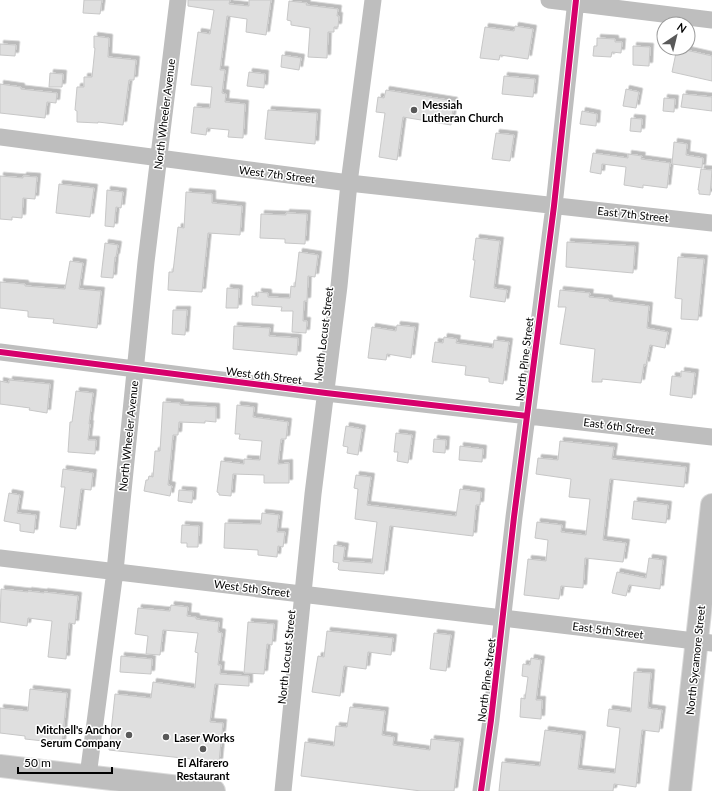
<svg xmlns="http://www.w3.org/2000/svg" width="712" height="791" viewBox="0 0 712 791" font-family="Lato,sans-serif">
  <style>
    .building { fill: #dfdfdf; stroke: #c7c7c7; filter: url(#shadow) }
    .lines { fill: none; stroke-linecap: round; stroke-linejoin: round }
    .major-casing { stroke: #dbdbdb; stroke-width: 24 }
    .minor { stroke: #bebebe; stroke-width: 17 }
    .major { stroke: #bebebe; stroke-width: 22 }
    .cycleway-casing { stroke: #fff; stroke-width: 8 }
    .cycleway { stroke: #d6006c; stroke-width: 6 }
    .poi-dot { fill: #595959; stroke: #fff; stroke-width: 1.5 }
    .labels { text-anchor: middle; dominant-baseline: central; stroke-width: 3; stroke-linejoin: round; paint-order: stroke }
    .poi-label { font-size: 11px; font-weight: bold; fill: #000; stroke: #fff; text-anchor: start }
    .street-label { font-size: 11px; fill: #000; stroke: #fff }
  </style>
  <defs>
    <filter id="shadow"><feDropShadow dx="3.5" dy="-3.5" stdDeviation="0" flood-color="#0004"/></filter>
  </defs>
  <rect width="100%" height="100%" fill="#fff"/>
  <path class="building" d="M84 0H102L100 14 83 13Z
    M188 0H230L229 4 249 6V0H271L266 35 246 32 247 19 227 16 220 70H225L222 93 226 94 225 102 245 104 243 138 228 137 229 130 207 128 206 135 191 133 194 107 210 108 212 87 191 85 198 32 210 34 214 10 188 6Z
    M289 1 307 3 306 5 338 9 337 16H339L338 27H334V32H328L327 58 308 57 310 28 291 25V21L287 20Z
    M515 26 533 29 528 59 500 55 499 60 480 58 485 27 514 31Z
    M94 36 109 38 108 57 136 60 134 80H129L123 125 98 122V123L77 122V111L75 110 77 87H84V77H92L95 48H94Z
    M597 38 615 39V42H622L621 53 612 52 611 57 593 56 594 46H597Z
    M0 44 16 45 15 56 0 55Z
    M633 46 650 47 649 66 633 65Z
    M677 48 712 56V81L672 72Z
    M282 55 301 58 299 70 281 67Z
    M249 72 265 74 264 88 247 86Z
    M50 73 63 74 62 87H49Z
    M504 76 535 79 533 97 502 94Z
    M0 84 21 87V89L57 93 56 103 47 102 45 118 0 113Z
    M626 89 639 92 636 108 623 106Z
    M386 90 454 101 451 125 403 117 397 160 379 157 385 113 376 112 378 97 384 98Z
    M683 94 712 97V111L681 107Z
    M664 98 675 99 674 112 663 111Z
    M268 110 317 113 315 144 265 139Z
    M582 111 597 114 596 126 580 124Z
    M631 118 642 119 641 132 630 131Z
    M496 133 514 135 510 161 492 159Z
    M674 142 687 144 686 155 703 158 702 168 672 164Z
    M593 153 628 158V154L642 156 641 159 670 163 667 188 643 185V188L624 185 626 167 602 164 601 174 590 172Z
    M701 169 712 170 710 195 699 194V190H698Z
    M0 176 23 178V176L37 177 35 199 23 198 22 218 12 217V220L0 219Z
    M59 184 94 188 90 217 56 213Z
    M107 190 123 192 121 208 116 207 114 227 105 226Z
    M186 192 212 194V203L242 206 240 235 208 233 202 292 168 290 169 272H173L178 227 184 228Z
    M286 213 307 214 305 244 285 243V239L260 238 261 214 286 215Z
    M476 238 500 241 494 288 507 290 505 302 470 297 475 260H473Z
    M567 242 635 246 633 273 566 267Z
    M105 243 118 245 116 257H115L113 278 101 277Z
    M299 252 318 255 315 277 308 276 307 301H304L303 321H307L306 333 292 332 293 311H281L282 307 252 305V296L258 297V292L268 293V297L290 298 291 286 295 287Z
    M678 257 704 259 698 320 681 319 682 299 675 298Z
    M70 261 83 263 79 289 101 291 97 328 53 323 54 319 28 317V311L0 308V282L25 284V286L65 289Z
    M227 288 239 289 238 308H226Z
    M560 290 590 293 589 297 609 299V301L649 306 647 328 668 332 665 348 650 345 646 365 644 364 641 383 602 379V382H592L595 349 560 344 566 307H558Z
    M173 310H187L185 335 172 334Z
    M397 325 415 327 411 358 387 354 386 360 368 358 372 327 396 331Z
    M234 326 270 328 269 336 298 338 297 355 233 349Z
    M444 337 457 339 456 343 493 348 494 340 509 342 503 384 489 382V378L465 375 466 366 432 362 435 342 443 343Z
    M681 371 695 373 692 398 670 395 672 376 681 377Z
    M9 380 50 384 47 413 29 410 30 408 0 404V381L9 383Z
    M76 391 93 393 89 424H90L88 440H96L95 454 68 452 70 422H72Z
    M163 402 180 403V405L216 407V422L205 421V423L179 422 178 435H173L168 485 172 486 170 496 144 491 146 480H148L149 476 153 477 155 451H160Z
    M237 405 254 407 253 417 288 422 286 439H281L278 464 289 463V483H264V475L233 474 231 496 219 495V493L217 492 221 461 244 464V459L260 460 262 441 239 439 240 434H235Z
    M346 426 362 429 358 455 347 453 348 447 343 446Z
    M396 433 412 435 408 463 397 461 398 452H394Z
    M434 439 446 440 445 453 433 452Z
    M560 441 614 447 612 459 686 467 684 487 610 479 603 540 626 543 623 562 585 558 583 588 561 586 559 599 524 595 528 559 546 561 548 540 535 538 537 522 562 525 561 532 586 535 590 499 569 497 571 479 536 474 538 458 558 460Z
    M460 446 483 449 482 462 459 460Z
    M63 469 93 473 91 490 81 489 76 529 60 527 65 487H61Z
    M356 475 371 477 367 505 456 516 460 489 481 492 480 505H476L473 536 390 526 384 574 339 570 338 569 339 563 333 562 334 545 345 547 343 561 372 563 377 522 355 519 358 489 354 488Z
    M179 490 193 491 192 503 178 501Z
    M9 493 20 495 17 513 36 515 34 533 20 531V524L4 521Z
    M634 501 668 505 666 523 632 519Z
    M262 513 279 515 277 532H285L283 547 278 546 277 557 258 555V550L224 548 225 523 261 524Z
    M182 525 199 526 198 547H187V543H181Z
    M649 558 663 560 660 589 629 585 626 596 612 593 617 572 646 578Z
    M1 589 28 592V591L44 593V592L78 596 75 624 69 623 66 659 48 657 52 621 28 618 27 626 0 622Z
    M171 605 188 607 187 616 196 617V619L219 622 218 632 222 633 218 665H221L220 674 249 676V686L215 684 210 722 223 723 219 762 109 750 115 694 151 698 153 682 195 688 198 653 195 652 198 633 163 630 160 655 146 654 148 636 135 634 138 608 170 611Z
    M248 622 274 624 272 645 267 644 264 674 244 673Z
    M327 631 393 638 391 655 368 652 366 669 344 666 340 696 312 692 318 656 324 657Z
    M434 633 451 635 446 671 430 669Z
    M121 656 152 659 151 674 120 672Z
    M531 658 541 660 536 700H542L541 719 520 717 521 698 525 699 528 677 522 676 523 664 530 665Z
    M634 672 651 673 648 708 662 710 659 732 642 730 636 787 614 784 613 791H499L502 762 540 766 545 730 582 735 578 769 615 773 620 728 607 726 609 709 631 712Z
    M30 689 67 693 62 743 25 739V736L0 733V708L28 711Z
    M350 707 385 711 382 735 394 737 393 745 430 750 431 739 460 742 454 791H421L301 776 305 742 334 746 336 726 347 727Z"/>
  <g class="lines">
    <defs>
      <path id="major" d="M0 766 214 791
        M680 791 712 505"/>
    </defs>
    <use href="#major" class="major-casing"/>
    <path class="minor" d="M549 0 712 20
      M0 137 349 183 712 223
      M0 352 326 393 712 437
      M0 558 712 643
      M88 776 115 571 146 262 178 0
      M283 791 313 494 339 286 349 183 373 0
      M481 791 491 720 514 517 554 206 576 0"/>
    <use href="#major" class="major"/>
    <defs>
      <path id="cycleway" d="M0 352 326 393 527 416
        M481 791 491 720 514 517 554 206 576 0"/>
    </defs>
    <use href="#cycleway" class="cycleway-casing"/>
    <use href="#cycleway" class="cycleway"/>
  </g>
  <g class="poi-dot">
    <circle cx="414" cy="110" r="4"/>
    <circle cx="129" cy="735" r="4"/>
    <circle cx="166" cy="737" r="4"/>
    <circle cx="203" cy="749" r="4"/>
  </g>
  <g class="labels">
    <g class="poi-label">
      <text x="422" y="104">Messiah<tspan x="422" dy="13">Lutheran Church</tspan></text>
      <text x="121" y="729" text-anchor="end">Mitchell's Anchor<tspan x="121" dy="13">Serum Company</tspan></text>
      <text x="174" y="737">Laser Works</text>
      <text x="203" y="762" text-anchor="middle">El Alfarero<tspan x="203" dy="13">Restaurant</tspan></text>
    </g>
    <g class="street-label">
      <text transform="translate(164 114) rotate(-83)">North Wheeler Avenue</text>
      <text transform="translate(277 174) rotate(7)">West 7th Street</text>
      <text transform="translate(633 214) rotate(6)">East 7th Street</text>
      <text transform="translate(323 334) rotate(-83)">North Locust Street</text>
      <text transform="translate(524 359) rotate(-83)">North Pine Street</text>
      <text transform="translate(264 375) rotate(7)">West 6th Street</text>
      <text transform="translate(619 426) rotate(7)">East 6th Street</text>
      <text transform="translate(128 436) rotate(-84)">North Wheeler Avenue</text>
      <text transform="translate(252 588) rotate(7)">West 5th Street</text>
      <text transform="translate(608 630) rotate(7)">East 5th Street</text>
      <text transform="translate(286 657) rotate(-84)">North Locust Street</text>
      <text transform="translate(695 660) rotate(-84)">North Sycamore Street</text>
      <text transform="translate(486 680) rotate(-83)">North Pine Street</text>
    </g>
  </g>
  <g transform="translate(676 36) rotate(35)"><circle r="19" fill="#ffffff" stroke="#999999"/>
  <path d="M0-3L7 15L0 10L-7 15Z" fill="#595959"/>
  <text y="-6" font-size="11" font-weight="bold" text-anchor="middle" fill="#000000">N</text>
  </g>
  <path d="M18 767v6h94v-6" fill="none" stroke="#000000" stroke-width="2"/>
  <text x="24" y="767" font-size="12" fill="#000000" stroke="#ffffff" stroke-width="3" paint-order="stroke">50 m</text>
</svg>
